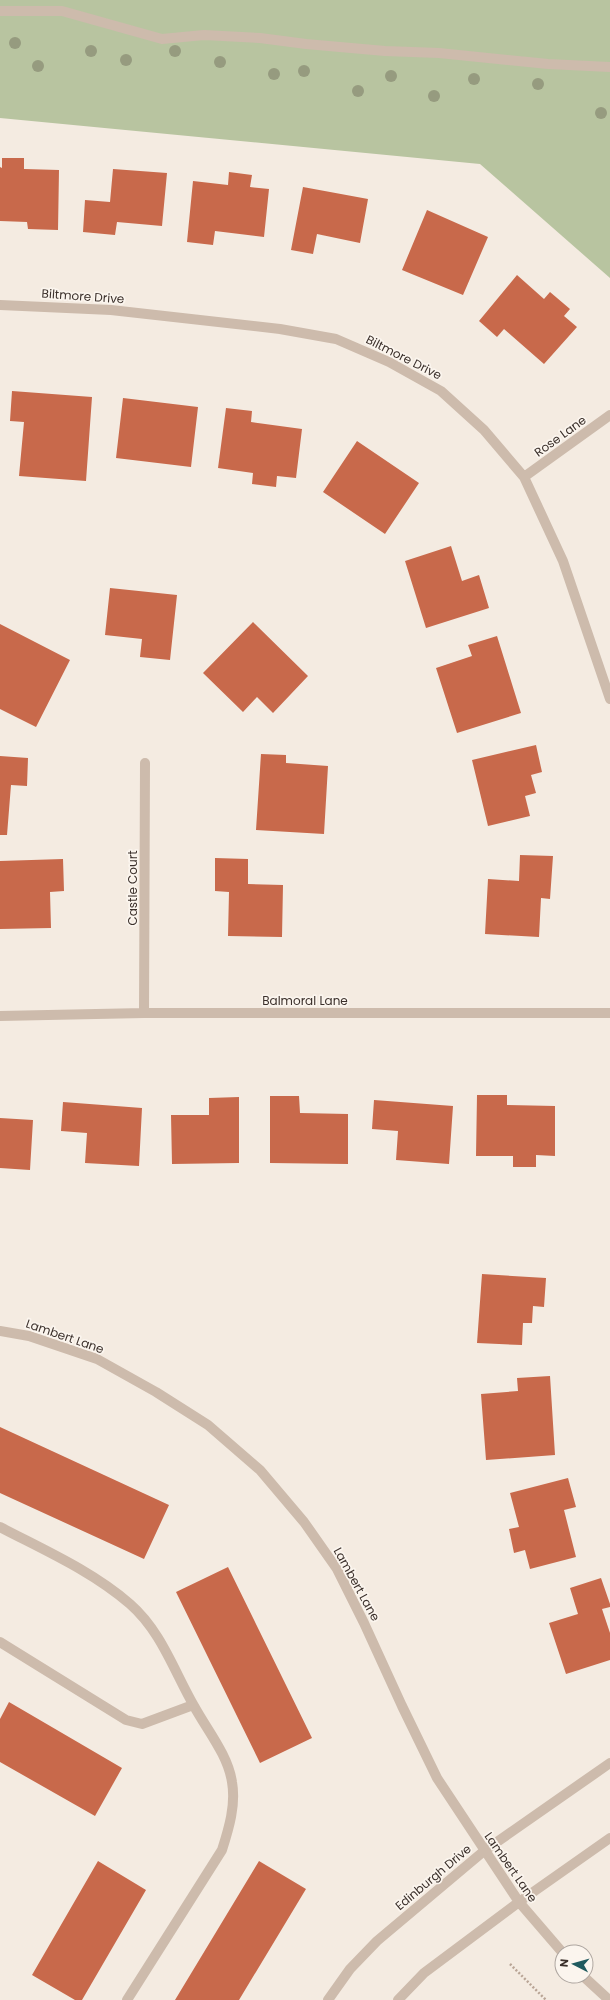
<svg xmlns="http://www.w3.org/2000/svg" width="610" height="2000" viewBox="0 0 610 2000" font-family="Poppins,sans-serif">
  <style>
    .green { fill: #b8c4a0 }
    .building { fill: #c8694b }
    .lines { fill: none; stroke-linecap: round; stroke-linejoin: round }
    .path { stroke: #b9a596; stroke-width: 2.5; stroke-dasharray: 2 2; stroke-linecap: butt }
    .lane { stroke: #cdbbac; stroke-width: 10 }
    .street { stroke: #cdbbac; stroke-width: 10 }
    .tree { fill: #969b7f }
    .labels { text-anchor: middle; dominant-baseline: central; stroke-width: 3.5; stroke-linejoin: round; paint-order: stroke }
    .street-label { font-size: 12px; fill: #3b302b; stroke: #fbf5ee }
  </style>
  <rect width="100%" height="100%" fill="#f4ebe1"/>
  <path class="green" d="M0 0H610V278L480 164 0 118Z"/>
  <path class="building" d="M2 158H24V169L59 170 58 230 28 229 27 222 0 221V167L2 168Z
    M113 169 167 173 162 226 117 222 115 235 83 232 85 200 110 202Z
    M229 172 252 175 250 187 269 189 264 237 215 231 213 245 187 242 193 181 228 185Z
    M303 187 368 199 360 243 317 234 313 254 291 250Z
    M427 210 488 237 463 295 402 270Z
    M517 275 544 299 550 292 570 309 564 316 577 327 544 364 504 329 497 337 479 321Z
    M12 391 92 397 86 481 19 476 24 422 10 421Z
    M123 398 198 407 191 467 116 458Z
    M226 408 252 411 251 422 302 429 296 478 277 476 276 487 252 484 253 473 218 468Z
    M357 441 419 483 385 534 323 492Z
    M451 546 462 581 479 575 489 608 426 628 405 561Z
    M110 588 177 595 170 660 140 657 142 639 105 635Z
    M253 622 308 676 273 713 257 697 243 712 203 673Z
    M0 624 70 660 36 727 0 709Z
    M497 636 521 713 457 733 436 668 472 656 468 645Z
    M536 745 542 772 531 775 536 793 525 796 530 816 488 826 472 760Z
    M261 754 286 755V763L328 766 324 834 256 830Z
    M0 756 28 758 27 786 11 785 7 835H0Z
    M520 855 553 856 550 899 541 898 539 937 485 934 488 879 519 881Z
    M215 858 248 859V884L283 885 282 937 228 936 229 892 215 891Z
    M63 859 64 891 50 892 51 928 0 929V861Z
    M477 1095H507V1105L555 1106V1156L536 1155V1167H513V1156H476Z
    M270 1096H299L300 1113 348 1114V1164L270 1163Z
    M239 1097V1163L172 1164 171 1115H209V1098Z
    M374 1100 453 1106 449 1164 396 1160 398 1131 372 1129Z
    M63 1102 142 1108 139 1166 85 1163 87 1133 61 1131Z
    M0 1118 33 1120 30 1170 0 1168Z
    M482 1274 546 1278 544 1307 533 1306 532 1323H523L522 1345 477 1343Z
    M550 1376 555 1455 486 1460 481 1394 518 1391 517 1378Z
    M0 1427 169 1505 144 1559 0 1493Z
    M568 1478 576 1507 564 1510 576 1557 530 1569 525 1550 514 1553 509 1529 519 1527 510 1493Z
    M228 1567 312 1738 260 1763 176 1592Z
    M601 1578 610 1604V1607L602 1609 610 1633V1660L566 1674 549 1623 578 1614 570 1588Z
    M9 1702 122 1768 95 1816 0 1762V1719Z
    M98 1861 146 1890 82 2000H75L32 1975Z
    M259 1861 306 1889 239 2000H175Z"/>
  <g class="lines">
    <path class="path" d="M510 1964 546 2000"/>
    <path class="lane" d="M0 11H62L162 39 204 35 260 38 306 44 385 51 439 53 548 64 610 67
      M0 1527C44 1550 92 1571 130 1604 161 1631 174 1671 194 1706 207 1730 228 1755 232 1782 236 1805 229 1828 222 1850L127 2000
      M0 1642 126 1720 142 1724 193 1705"/>
    <path class="street" d="M0 305 111 310 280 329 336 339 389 362 441 391 484 430 524 477 563 561 610 699
      M524 477 610 415
      M144 1013 145 763
      M0 1016 144 1013H610
      M0 1331 29 1336 97 1359 156 1392 208 1425 260 1470 304 1522 337 1569 364 1623 402 1706 437 1778 519 1902 562 1952
      M583 1976 609 2000
      M328 2000 350 1969 377 1941 484 1851 610 1763
      M398 2000 424 1973 519 1902 610 1838"/>
  </g>
  <g class="tree">
    <circle cx="15" cy="43" r="6"/>
    <circle cx="91" cy="51" r="6"/>
    <circle cx="175" cy="51" r="6"/>
    <circle cx="126" cy="60" r="6"/>
    <circle cx="220" cy="62" r="6"/>
    <circle cx="38" cy="66" r="6"/>
    <circle cx="304" cy="71" r="6"/>
    <circle cx="274" cy="74" r="6"/>
    <circle cx="391" cy="76" r="6"/>
    <circle cx="474" cy="79" r="6"/>
    <circle cx="538" cy="84" r="6"/>
    <circle cx="358" cy="91" r="6"/>
    <circle cx="434" cy="96" r="6"/>
    <circle cx="601" cy="113" r="6"/>
  </g>
  <g class="labels">
    <g class="street-label">
      <text transform="translate(83 296) rotate(4)">Biltmore Drive</text>
      <text transform="translate(404 357) rotate(27)">Biltmore Drive</text>
      <text transform="translate(560 436) rotate(-36)">Rose Lane</text>
      <text transform="translate(132 888) rotate(-90)">Castle Court</text>
      <text x="305" y="1000">Balmoral Lane</text>
      <text transform="translate(65 1336) rotate(19)">Lambert Lane</text>
      <text transform="translate(357 1584) rotate(61)">Lambert Lane</text>
      <text transform="translate(511 1867) rotate(55)">Lambert Lane</text>
      <text transform="translate(433 1877) rotate(-40)">Edinburgh Drive</text>
    </g>
  </g>
  <g transform="translate(574 1964) rotate(276)"><circle r="19" fill="#fbf5ee" stroke="#aea6a0"/>
  <path d="M0-3L7 15L0 10L-7 15Z" fill="#1f5a5e"/>
  <text y="-6" font-size="11" font-weight="bold" text-anchor="middle" fill="#3b302b">N</text>
  </g>
</svg>
